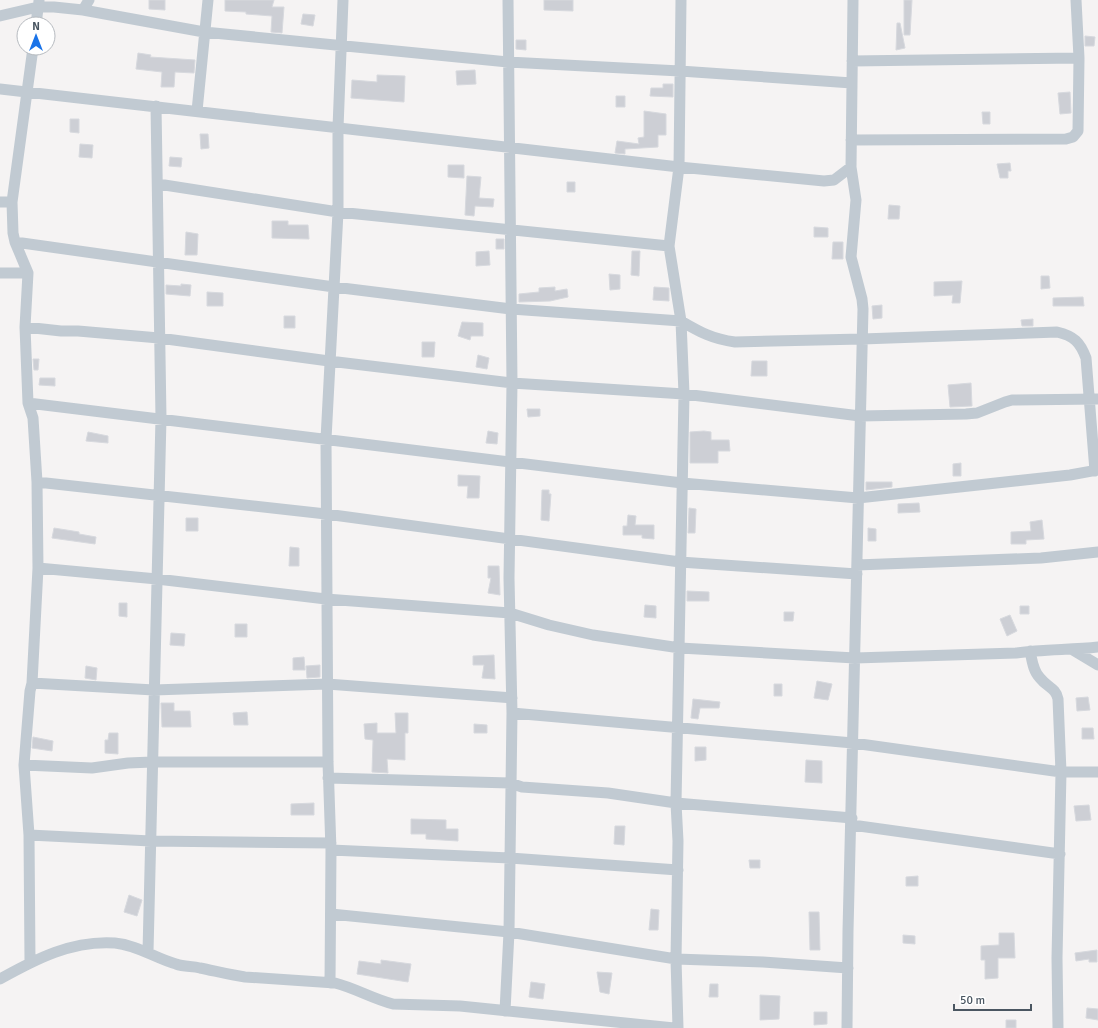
<svg xmlns="http://www.w3.org/2000/svg" width="1098" height="1028" viewBox="0 0 1098 1028" font-family="Signika,sans-serif">
  <style>
    .building { fill: #cdcfd5; stroke: #d7d9de }
    .lines { fill: none; stroke-linecap: round; stroke-linejoin: round }
    .minor { stroke: #c1cad2; stroke-width: 11 }
  </style>
  <rect width="100%" height="100%" fill="#f5f3f3"/>
  <path class="building" d="M149 0H165V10L149 9Z
    M225 0H274L272 7H284L282 33 271 32 272 16 246 14V12L225 11Z
    M544 0H573V11L544 10Z
    M904 0H912L910 35H904Z
    M303 14 315 15 313 26 301 24Z
    M897 23H900L905 48 896 50Z
    M1085 36 1095 37 1094 46H1085Z
    M516 40H526V50L516 49Z
    M138 53 151 55 150 57 195 60 194 73 175 72 174 87H161L162 72 136 69Z
    M475 70 476 84 457 85 456 71Z
    M377 75 405 76 404 102 351 98 352 80 377 82Z
    M663 84H673V97L650 96 651 88H663Z
    M1070 92 1071 113 1060 114 1058 93Z
    M616 96H625V107H616Z
    M644 111 666 114V135H658V147L625 149V154L615 153 617 141 639 144 638 138 644 137Z
    M982 112H990V124H983Z
    M70 119H79V133L70 132Z
    M200 134H208L209 148 201 149Z
    M80 144 93 145 92 158 79 157Z
    M170 157 182 158 181 167 169 166Z
    M1010 163 1011 171H1008V178H1000L997 164Z
    M448 165H464V178L448 177Z
    M467 176 481 177 479 198 494 199 493 207 475 206 474 216 465 215Z
    M567 182H575V192H567Z
    M889 205 900 206 899 219H888Z
    M272 221H288V225H308L309 239 272 238Z
    M814 227 828 228V237H814Z
    M186 232 198 234 197 255H185Z
    M496 239H504V249H496Z
    M833 242H843V259H832Z
    M489 251 490 265 476 266V252Z
    M632 251H640L639 276 631 275Z
    M609 274 620 275V289L610 290Z
    M1041 276H1049L1050 288 1041 289Z
    M962 281 960 303H952L953 295 934 296V282Z
    M181 284 191 285 190 296 166 294V285L181 286Z
    M555 287V291L567 289 568 297 550 301 519 302V294L539 292V288Z
    M654 287 669 288V301L653 300Z
    M207 292 223 293V306H207Z
    M1083 297 1084 306H1053V298Z
    M882 305V318L873 319 872 306Z
    M284 316H295V328H284Z
    M1033 319V326H1022L1021 320Z
    M462 322 483 323V336H471L470 340 458 336Z
    M422 342H435L434 357H422Z
    M478 355 489 358 487 369 476 367Z
    M33 359H39L38 370H34Z
    M752 361H767V376H751Z
    M40 378H55V386L39 385Z
    M971 383 972 406 950 407 948 385Z
    M527 409H540V416L528 417Z
    M488 431 498 433 497 444 486 443Z
    M704 431 711 432V440H729L730 451H718V463H690V432Z
    M88 432 108 436V443L86 441Z
    M961 463V476H953V464Z
    M458 475 480 476 479 498H467L468 486H458Z
    M866 482H892V487L866 490Z
    M542 490H549V494H551L549 521 541 520Z
    M919 503 920 512 898 513V504Z
    M689 508 696 509 695 533H688Z
    M628 515 636 516 635 525H654V539L642 538V535H623V526H627Z
    M186 518H198V531H186Z
    M1042 520 1044 539 1026 540V544H1011V532L1031 531 1030 522Z
    M54 528 79 532V534L96 537 95 544 52 538Z
    M868 528 876 529V541H868Z
    M290 547 299 548V566H289Z
    M488 566H499L500 595 488 593 491 578H488Z
    M687 591 709 592V601H687Z
    M119 603H127V617L119 616Z
    M645 605 656 606V618L644 617Z
    M1020 606H1029V614H1020Z
    M784 612H794L793 621H784Z
    M1010 615 1017 631 1007 636 1000 619Z
    M235 624H247V637H235Z
    M171 633 185 634 184 646 170 645Z
    M494 655 495 679 482 678 484 665H473V656Z
    M304 657 305 670H293V658Z
    M320 665V677L307 678 306 666Z
    M86 666 97 668 96 680 85 678Z
    M817 681 832 684 828 700 814 698Z
    M774 684H782V696H774Z
    M1088 697 1090 710 1077 711 1076 698Z
    M693 699 720 702 719 708H700L698 719 691 718Z
    M161 703H174V711H190L191 727H162Z
    M247 712 248 725H234L233 713Z
    M395 713H408V733H405V760L387 759 388 773 372 772 373 740 365 739 364 724 377 723V733H396Z
    M474 724 487 725V733H474Z
    M1082 728H1093L1094 739H1082Z
    M109 733H118V754L105 753V740H108Z
    M33 737 53 741 52 751 32 748Z
    M695 747H706V760L695 761Z
    M806 760 822 761V783L805 782Z
    M314 803V815H291V804Z
    M1089 805 1091 820 1076 821 1074 806Z
    M411 819 446 820V829H458V841L426 839V834H411Z
    M615 826H625L624 845 614 844Z
    M749 860H760V868H750Z
    M918 876V886H906V877Z
    M129 895 142 900 137 916 124 912Z
    M651 909 659 910 658 930H649Z
    M809 912H819L820 950H810Z
    M999 933H1014L1015 958H998V978L985 979V960H981V946L999 945Z
    M903 935 915 936V944L903 943Z
    M1097 950V962H1089V959L1076 961 1075 953Z
    M381 960 411 964 408 982 357 974 359 961 381 964Z
    M597 972 612 973 609 994 600 992Z
    M531 982 545 984 543 999 529 997Z
    M710 984H718V997H709Z
    M760 995 780 996 779 1019 760 1020Z
    M1087 1008 1098 1009V1020L1086 1018Z
    M814 1012H827V1024L814 1025Z
    M1006 1020H1016V1028H1006Z"/>
  <g class="lines">
    <path class="minor" d="M681 0 679 167 824 181 834 180 851 167
      M83 10 89 0
      M0 16 38 7H54L83 10 204 32 508 62 680 71 852 83
      M36 24 39 1
      M852 61 1079 58
      M0 89 679 167 669 246 681 321C700 332 712 339 735 342L862 339 1057 332C1074 336 1080 342 1086 358L1095 471
      M197 111 208 0
      M851 140 1066 139 1073 137 1078 131 1079 58 1076 0
      M158 184 338 212 669 246
      M0 202H12L13 233 15 242 28 273 25 327 61 331H78L159 338 329 361 512 383 684 394 860 416 966 414 977 413 1005 402 1012 400 1098 399
      M12 202 33 48
      M15 242 334 287 511 309 681 321 684 394 676 803 678 841 676 959 678 1028
      M0 273H28
      M25 327 28 403 33 418 37 482 38 568 32 683 30 691 24 765 29 835 30 962
      M28 403 682 483 858 498 1070 475 1098 470
      M37 482 326 514 680 562 857 574
      M857 565 1041 558 1098 552
      M38 568 157 579 326 599 510 613 549 625 593 635 680 648 855 658 1016 653C1043 649 1071 650 1098 647
      M1073 650 1098 665
      M1030 651C1032 660 1033 671 1040 678 1047 687 1056 688 1058 699L1061 772 1057 958 1058 1028
      M32 683 154 690 327 684 512 698
      M512 713 853 743 1061 772H1098
      M24 765 92 768 128 763 152 762H328
      M328 778 510 783 522 787 608 793 676 803 852 818
      M852 825 1060 854
      M29 835 151 841 331 843
      M331 850 510 858 678 870
      M331 914 509 932 676 959 763 962 848 968
      M148 952 161 418 156 106
      M0 979C36 959 72 940 115 943 137 945 155 958 176 964 184 967 192 966 200 968 215 971 230 975 245 977L335 983C355 988 373 999 393 1004L460 1006 674 1028
      M330 983 331 850 328 762 326 439 338 212V128L343 0
      M505 1011 509 932 512 713 509 578 512 383 508 0
      M847 1028 848 931 863 309 862 299 851 257 856 200 851 167 853 0"/>
  </g>
  <g transform="translate(36 36)"><circle r="19" fill="#ffffff" stroke="#b7bbc0"/>
  <path d="M0-3L7 15L0 10L-7 15Z" fill="#1a73e8"/>
  <text y="-6" font-size="11" font-weight="bold" text-anchor="middle" fill="#4a5661">N</text>
  </g>
  <path d="M954 1004v6h77v-6" fill="none" stroke="#4a5661" stroke-width="2"/>
  <text x="960" y="1004" font-size="12" fill="#4a5661" stroke="#ffffff" stroke-width="3" paint-order="stroke">50 m</text>
</svg>
